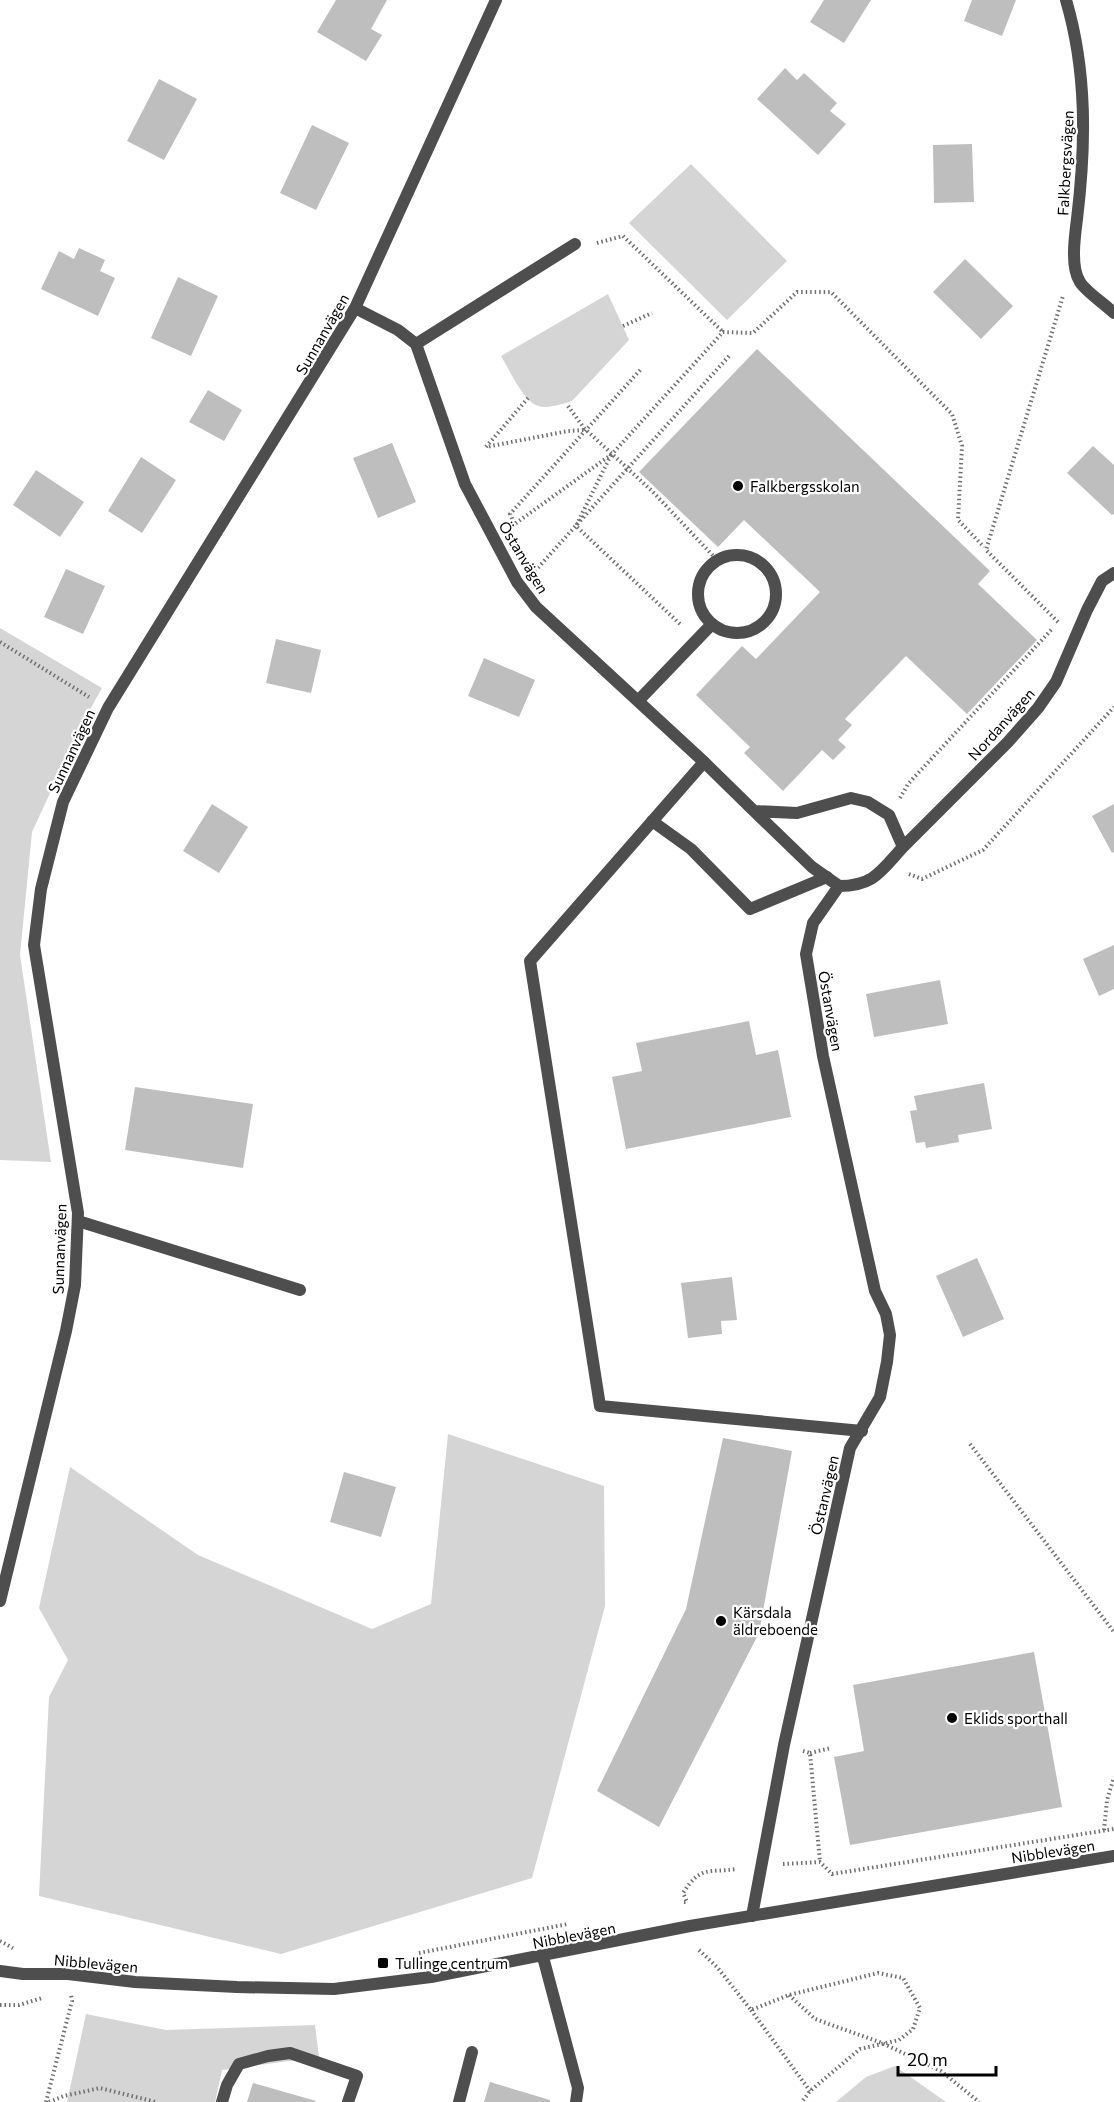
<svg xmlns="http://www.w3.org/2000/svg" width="1114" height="2102" viewBox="0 0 1114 2102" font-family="Commissioner,sans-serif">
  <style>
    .green { fill: #d5d5d5 }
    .building { fill: #bebebe }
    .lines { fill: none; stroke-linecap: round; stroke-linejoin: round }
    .path { stroke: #707070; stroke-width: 4; stroke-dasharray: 1.5 3; stroke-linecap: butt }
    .service { stroke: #4e4e4e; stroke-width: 12 }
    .minor { stroke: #4e4e4e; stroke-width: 12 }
    .tertiary { stroke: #4e4e4e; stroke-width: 12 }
    .poi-dot { fill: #000; stroke: #fff; stroke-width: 2 }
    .labels { text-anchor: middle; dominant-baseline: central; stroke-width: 4.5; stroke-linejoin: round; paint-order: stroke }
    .street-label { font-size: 15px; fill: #000; stroke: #fff }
    .poi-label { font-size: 15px; fill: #000; stroke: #fff; text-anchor: start }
  </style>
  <rect width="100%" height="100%" fill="#fff"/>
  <path class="green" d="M691 164 787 261 727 320 629 223Z
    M608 294 629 340 572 401C562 404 548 409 538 406 523 401 509 369 501 356Z
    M0 628 102 688 82 724 32 832 20 955 51 1162 0 1160Z
    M448 1434 604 1486 605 1606 532 1878 281 1954 39 1896 49 1697 68 1660 39 1608 70 1467 198 1555 372 1629 431 1604Z
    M86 2014 166 2030 315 2025 319 2057 222 2070 215 2102H67Z
    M895 2066 946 2102H836L866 2077Z"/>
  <path class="building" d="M336 0H387L371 29 382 35 366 61 317 32Z
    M824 0H871L844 43 810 22Z
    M972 0H1016L1002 36 964 21Z
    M785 68 797 80 804 73 837 103 830 111 846 124 818 155 757 99Z
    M159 79 197 99 164 160 127 141Z
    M312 125 349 143 316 210 280 193Z
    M972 144 974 202 934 203 933 145Z
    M79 248 105 260 100 271 115 278 98 316 41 289 59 251 74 259Z
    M965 259 1013 306 981 339 933 292Z
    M178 277 218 296 191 356 151 338Z
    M757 349 990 571 978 584 1037 640 967 714 906 656 845 719 852 725 838 740 846 747 833 760 822 750 783 791 744 753 750 747 696 695 742 646 756 659 820 592 744 520 718 547 639 472Z
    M208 390 242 410 224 441 189 422Z
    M392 443 416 502 378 518 353 458Z
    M1093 446 1114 465V514L1112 515 1067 473Z
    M141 457 176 480 142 533 108 511Z
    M36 470 84 502 60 537 13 505Z
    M66 569 105 586 83 634 44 617Z
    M276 639 321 650 311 693 266 683Z
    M484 658 535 680 519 717 468 696Z
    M212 804 248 827 219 873 183 851Z
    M1114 804V852L1112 853 1092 816Z
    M1114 945V989L1099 996 1083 959Z
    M940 980 948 1024 874 1037 866 994Z
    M749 1021 756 1055 778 1050 791 1117 626 1149 612 1077 642 1071 636 1043Z
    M984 1083 992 1129 958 1135 959 1142 926 1148 925 1142 916 1143 910 1111 917 1110 914 1096Z
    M135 1087 253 1104 243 1168 125 1150Z
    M977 1258 1004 1319 963 1337 936 1276Z
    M732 1277 737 1320 721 1321 722 1334 688 1338 681 1283Z
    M723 1438 792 1451 759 1633 659 1827 597 1791 686 1609Z
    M344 1472 396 1487 381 1537 330 1522Z
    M1034 1652 1062 1807 850 1845 834 1757 864 1751 853 1685Z
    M490 2082 550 2100V2102H484Z
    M253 2083 316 2101 315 2102H247Z"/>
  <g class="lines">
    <path class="path" d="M597 243 623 236 723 332
      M623 326 652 313
      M528 398 486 447 568 431 584 430
      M568 406 584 428 653 492 717 560
      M611 455 576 526 681 625
      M514 523 510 514 642 368
      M512 526 612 454 723 332 753 333 797 292H831L952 414 962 446 958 520 984 547
      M535 571 730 355
      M1058 622 986 550 1063 296
      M0 642 89 697
      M900 798 908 784 1053 628
      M909 874 922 879 983 850 1114 707
      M970 1444 1114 1632
      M803 1751 810 1753 820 1862
      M810 1753 831 1748
      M1104 1830 1107 1800 1114 1777
      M783 1864 820 1862 832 1874 1114 1829
      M684 1902H687L683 1893C701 1865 708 1873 737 1869
      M0 1941 13 1948
      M699 1950 717 1967 751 2010 789 1995 878 1973 903 1978 920 2008 913 2029 899 2040 860 2049 810 2091 802 2102
      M419 1953 568 1924
      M789 1995 815 2019 882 2043 941 2071 979 2102
      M0 2005H19L42 1998
      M751 2010 810 2091
      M46 2102 72 2001 71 1995
      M49 2102 64 2096 100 2088 156 2102"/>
    <path class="service" d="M416 344 575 244
      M698 594a39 39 0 1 1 78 0a39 39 0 1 1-78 0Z
      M638 701 712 624
      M704 762 530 961 600 1406 862 1431
      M652 821 691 849 750 909 827 877
      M78 1221 300 1290
      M543 1957 578 2088 576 2102
      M222 2102 227 2085 239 2064 268 2056 290 2053 357 2076 348 2102
      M459 2102 472 2052"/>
    <path class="minor" d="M1066 0C1087 71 1086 145 1077 219 1075 235 1070 267 1080 282 1086 292 1105 304 1114 313
      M355 308 398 330 416 344 465 484 517 582 536 607 704 762 754 811 797 813 851 798 868 802 889 815 903 847C881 871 874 886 839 886
      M903 847 1008 742 1038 708 1056 682 1087 610 1102 581 1114 573
      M0 1601 66 1331 75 1285 78 1213 34 945 41 889 63 802 108 708 355 308 496 0
      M752 1916 784 1745 850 1448 880 1397 887 1362 890 1335 886 1314 875 1291 823 1056 806 954 813 923 839 886 812 867 754 811"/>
    <path class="tertiary" d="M0 1971 23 1974H68L135 1982 237 1987 334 1989 431 1977 690 1926 1114 1856"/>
  </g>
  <g class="poi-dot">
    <circle cx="738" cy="486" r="6"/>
    <circle cx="721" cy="1621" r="6"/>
    <circle cx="952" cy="1718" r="6"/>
    <rect x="377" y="1957" width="12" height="12" rx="3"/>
  </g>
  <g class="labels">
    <g class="street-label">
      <text transform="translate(1065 163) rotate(-87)">Falkbergsvägen</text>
      <text transform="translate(322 334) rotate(-60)">Sunnanvägen</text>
      <text transform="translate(524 557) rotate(59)">Östanvägen</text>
      <text transform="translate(1001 724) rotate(-48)">Nordanvägen</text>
      <text transform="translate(71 751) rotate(-65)">Sunnanvägen</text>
      <text transform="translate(831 1011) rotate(80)">Östanvägen</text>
      <text transform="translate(59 1249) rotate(-88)">Sunnanvägen</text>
      <text transform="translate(824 1495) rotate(-77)">Östanvägen</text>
      <text transform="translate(1053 1851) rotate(-9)">Nibblevägen</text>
      <text transform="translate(574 1935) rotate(-11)">Nibblevägen</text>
      <text transform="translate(96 1963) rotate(5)">Nibblevägen</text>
    </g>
    <g class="poi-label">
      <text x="750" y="486">Falkbergsskolan</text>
      <text x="733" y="1612">Kärsdala<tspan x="733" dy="17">äldreboende</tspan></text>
      <text x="964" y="1718">Eklids sporthall</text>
      <text x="395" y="1963">Tullinge centrum</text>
    </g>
  </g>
  <path d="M898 2066v9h98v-9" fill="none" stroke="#000000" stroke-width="3"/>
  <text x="907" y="2066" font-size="18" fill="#000000" stroke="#ffffff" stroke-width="4.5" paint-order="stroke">20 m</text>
</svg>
